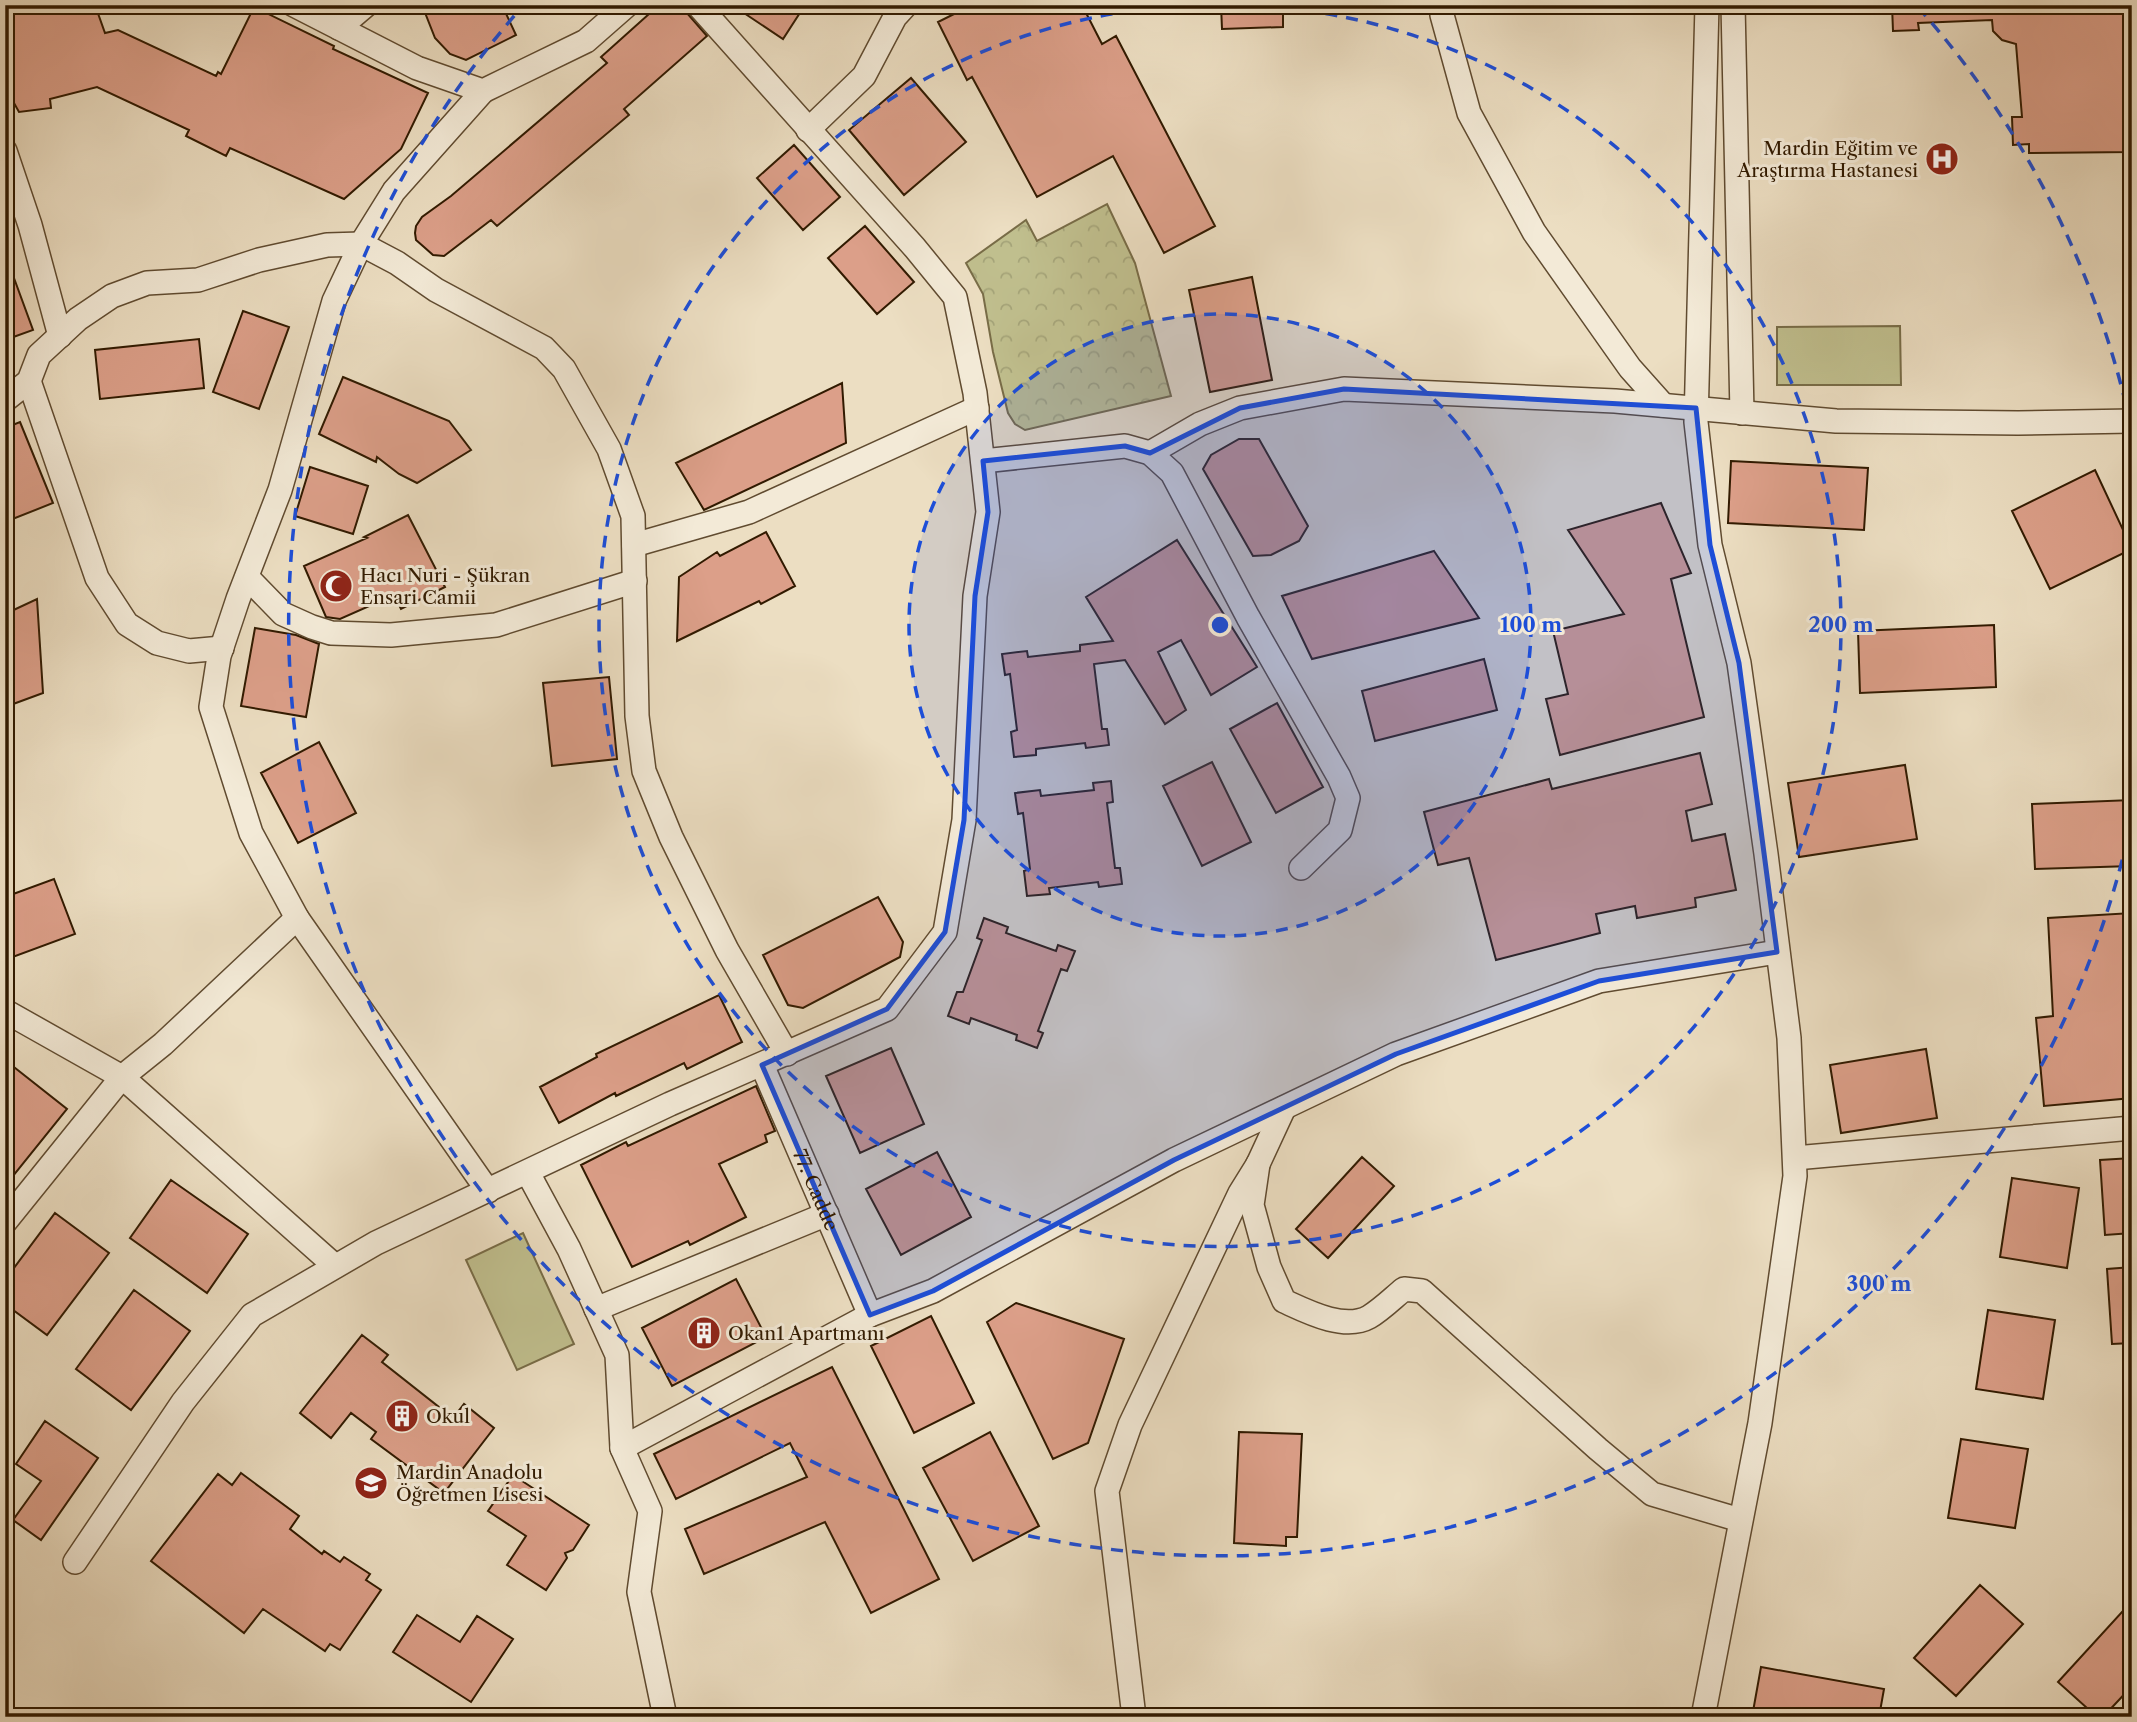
<svg xmlns="http://www.w3.org/2000/svg" width="2137" height="1722" viewBox="0 0 2137 1722" font-family="'Libre Caslon Text',serif">
  <style>
    .grass { fill: #c0bf8e; stroke: #786c47; stroke-width: 2 }
    .forest { fill: url(#forest-crowns); stroke: #786c47; stroke-width: 2 }
    .building { fill: #dc9f89; stroke: #311a00; stroke-width: 2 }
    .lines { fill: none; stroke-linecap: round; stroke-linejoin: round }
    .street-casing { stroke: #604b30; stroke-width: 26 }
    .street { stroke: #f3ead7; stroke-width: 23 }
    .marked { fill: #1d4ed8; fill-opacity: 0.2; stroke: #1d4ed8; stroke-width: 5; stroke-linejoin: round }
    .ring { fill: none; stroke: #1d4ed8; stroke-width: 3.5; stroke-dasharray: 12 9 }
    .labels { text-anchor: middle; dominant-baseline: central; stroke-width: 6; stroke-linejoin: round; paint-order: stroke }
    .poi-label { font-size: 19px; fill: #311a00; stroke: #f3ead7; text-anchor: start }
    .street-label { font-size: 19px; fill: #311a00; stroke: #f3ead7 }
    .centre { fill: #1d4ed8; stroke: #f3ead7; stroke-width: 3.5 }
    .ring-label { font-size: 21px; text-anchor: middle; font-weight: bold; fill: #1d4ed8; stroke: #f3ead7; stroke-width: 6; stroke-linejoin: round; paint-order: stroke }
  </style>
  <defs>
    <pattern id="forest-crowns" width="20" height="18" patternUnits="userSpaceOnUse" patternTransform="scale(1.75)"><rect width="20" height="18" fill="#c0bf8e"/><path d="M2 6a3 3 0 1 1 6 0M12 15a3 3 0 1 1 6 0" fill="none" stroke="#a5a479"/></pattern>
  </defs>
  <rect width="100%" height="100%" fill="#ecdec2"/>
  <filter id="stains"><feTurbulence type="fractalNoise" baseFrequency=".00286" numOctaves="4"/><feColorMatrix values="0 0 0 0 .2 0 0 0 0 .09 0 0 0 0 .02 0 0 0 .5 -.17"/></filter>
  <radialGradient id="worn" r=".72"><stop offset=".6" stop-color="#630" stop-opacity="0"/><stop offset="1" stop-color="#630" stop-opacity=".3"/></radialGradient>
  <path class="grass" d="M1900 326 1901 385H1777V327Z
    M523 1233 574 1344 517 1370 466 1260Z"/>
  <path class="forest" d="M1107 204 1135 263 1171 396 1025 430 1015 424 1008 413 993 352 983 294 966 263 1026 220 1037 241Z"/>
  <path class="building" d="M5 5H95L105 33 118 30 216 76 218 72 221 74 254 7 334 46 333 49 428 93 401 149 344 199 230 148 226 156 186 136 189 130 97 87 50 99 51 108 19 112 5 87Z
    M422 5H502L516 35 466 60 450 54 435 38Z
    M659 5H680L707 36 624 109 629 115 497 226 491 220 444 256 433 255 424 247 416 240 415 233 416 226 422 217 451 196 607 63 601 57Z
    M732 5H805L783 39Z
    M972 5H1082L1102 44 1116 36 1215 226 1164 253 1113 156 1037 197 972 77 967 80 938 22Z
    M1221 5H1283V27L1222 29Z
    M1892 5H2132V152L2029 153V144L2013 145 2012 117H2022L2016 44 2002 40 1993 31 1992 20 1918 23 1919 30 1893 31Z
    M911 78 966 142 904 195 849 130Z
    M794 145 840 197 803 230 757 178Z
    M865 226 914 282 877 314 828 258Z
    M7 259 33 330 5 340V260Z
    M1252 277 1272 380 1210 392 1189 290Z
    M243 311 289 327 259 409 213 392Z
    M199 339 204 388 100 399 95 350Z
    M343 377 449 421 471 450 417 483 399 474 377 457 376 462 319 434Z
    M842 383 846 443 704 510 676 463Z
    M20 422 53 503 5 522V428Z
    M1239 439H1259L1308 526 1299 541 1271 555 1253 556 1203 469 1211 455Z
    M1731 461 1868 468 1864 530 1728 523Z
    M310 467 368 486 353 534 295 516Z
    M2095 470 2132 549 2050 589 2012 511Z
    M1661 503 1691 573 1671 579 1704 717 1560 755 1546 699 1568 694 1553 631 1624 614 1568 530Z
    M408 515 445 587 401 609 394 595 340 619 326 617 304 566 367 538 364 537Z
    M766 532 795 586 761 604 759 601 677 641 679 577 717 552 720 556Z
    M1177 540 1257 667 1211 695 1181 640 1158 652 1186 710 1165 724 1125 660 1094 664 1102 729H1107L1109 745 1086 748 1085 743 1036 749V755L1014 757 1011 732 1017 730 1010 674 1005 675 1002 654 1027 651 1028 657 1080 651V645L1113 641 1086 597Z
    M1434 551 1479 618 1312 659 1282 596Z
    M37 599 43 693 5 707V614Z
    M1994 625 1996 687 1860 693 1858 631Z
    M255 628 296 635 319 644 306 717 241 706Z
    M1484 659 1497 710 1375 741 1362 691Z
    M609 677 617 759 552 766 543 683Z
    M1277 703 1323 787 1276 813 1230 729Z
    M319 742 356 813 298 843 261 773Z
    M1700 753 1712 804 1686 811 1692 841 1725 834 1736 890 1695 898 1696 907 1637 918 1635 906 1596 914 1600 933 1496 960 1469 858 1438 865 1424 812 1549 779 1552 789Z
    M1212 762 1251 842 1202 866 1163 786Z
    M1905 765 1917 839 1799 857 1788 783Z
    M1111 781 1113 802 1107 803 1115 868H1120L1122 884 1099 887 1098 882 1049 888 1050 894 1027 896 1024 871 1030 869 1023 813 1018 814 1015 793 1040 790 1041 796 1094 790 1093 783Z
    M2132 800V866L2035 869 2032 804Z
    M54 879 75 934 10 958 5 945V897Z
    M878 897 903 942 900 957 803 1008 788 1005 763 955Z
    M2132 913V1098L2044 1106 2036 1018 2053 1016 2048 918Z
    M984 918 1008 927 1006 933 1056 951 1058 945 1075 951 1067 971 1061 969 1038 1031 1043 1033 1037 1048 1016 1040 1017 1035 971 1018 969 1024 948 1016 957 992H963L982 940 977 938Z
    M719 995 742 1042 687 1069 684 1063 616 1096 615 1093 559 1123 540 1087 597 1057 596 1054Z
    M891 1048 924 1124 860 1153 826 1076Z
    M1926 1049 1937 1118 1841 1133 1830 1065Z
    M5 1060 67 1109 5 1186Z
    M756 1086 775 1131 765 1135 767 1142 719 1164 746 1217 690 1245 688 1241 632 1267 581 1165 626 1142 628 1146Z
    M937 1152 971 1217 901 1255 866 1189Z
    M1362 1157 1394 1186 1328 1258 1296 1229Z
    M2132 1158V1233L2105 1235 2100 1160Z
    M2012 1178 2079 1188 2067 1268 2000 1257Z
    M171 1180 248 1234 207 1293 130 1238Z
    M55 1213 109 1253 47 1335 5 1304V1280Z
    M2132 1267V1343L2112 1344 2107 1269Z
    M736 1279 766 1337 672 1386 642 1328Z
    M134 1290 190 1331 131 1410 76 1369Z
    M1016 1303 1124 1339 1088 1443 1053 1459 987 1322Z
    M1988 1310 2055 1320 2043 1399 1976 1389Z
    M931 1316 974 1403 914 1433 871 1346Z
    M362 1335 388 1355 382 1362 453 1418 464 1404 494 1428 444 1493 371 1439 376 1432 351 1413 331 1438 300 1413Z
    M832 1367 939 1579 871 1613 825 1522 704 1574 685 1529 807 1477 790 1443 676 1499 654 1454Z
    M45 1421 98 1458 41 1540 13 1520 41 1481 16 1464Z
    M990 1432 1039 1526 973 1561 923 1468Z
    M1239 1432 1302 1434 1297 1537H1286V1546L1234 1543Z
    M1961 1439 2028 1449 2015 1528 1948 1518Z
    M241 1473 299 1516 290 1529 322 1554 324 1551 340 1562 344 1557 370 1574 366 1580 381 1590 340 1650 330 1644 325 1651 263 1609 244 1633 151 1561 218 1474 232 1485Z
    M513 1475 589 1525 573 1550 565 1553 567 1558 546 1590 507 1565 526 1536 488 1511Z
    M1980 1585 2023 1624 1956 1696 1914 1658Z
    M2132 1601V1686L2103 1717H2097L2058 1682Z
    M417 1615 460 1642 477 1616 513 1639 471 1702 393 1652Z
    M1761 1667 1884 1689 1879 1717H1752Z"/>
  <g class="lines">
    <defs>
      <g id="street">
        <path d="M294 5 417 68 483 91 586 41 627 5"/>
        <path d="M1444 5 1442 15 1469 113 1534 232 1630 368 1663 405"/>
        <path d="M1733 5 1742 413"/>
        <path d="M339 28 366 5"/>
        <path d="M483 91 394 191 361 244 334 301 280 490 238 599 219 656 211 707 251 833 297 918 488 1191"/>
        <path d="M808 130 864 76 895 17 906 5"/>
        <path d="M5 151 30 225 60 336"/>
        <path d="M29 381 97 578 127 624 157 643 189 651 222 648"/>
        <path d="M5 400 29 381 39 355 78 319 112 296 147 283 198 280 259 260 327 245 361 244 397 263 436 290 544 348 564 369 609 449 633 516 637 716 644 771 671 837 727 950 787 1054"/>
        <path d="M1150 453 1200 424 1240 408 1344 389 1615 401 1836 421 2018 423 2132 421"/>
        <path d="M983 461 1125 446 1150 453 1172 473 1248 617 1339 777 1348 798 1340 830 1301 868"/>
        <path d="M634 545 749 512 977 408"/>
        <path d="M247 577 283 614 312 627 331 633 391 635 496 625 635 581"/>
        <path d="M5 1011 122 1077 335 1266"/>
        <path id="s1" d="M762 1065 870 1315"/>
        <path d="M1795 1158 2132 1128"/>
        <path d="M1258 1164 1252 1205 1269 1267 1284 1301C1306 1311 1344 1331 1369 1317 1381 1310 1393 1298 1404 1289L1422 1291 1598 1449 1652 1494 1740 1520"/>
        <path d="M528 1173 569 1249 617 1355 622 1448 650 1511 639 1592 665 1717"/>
        <path d="M5 1222 122 1077 163 1044 297 918"/>
        <path d="M596 1309 827 1214"/>
        <path d="M622 1448 870 1315 933 1291 1174 1160 1396 1054 1599 981 1777 952"/>
        <path d="M75 1562 183 1402 252 1315 376 1243 670 1104 887 1009 945 932 964 820 975 596 988 512 975 393 955 297 915 248 698 5"/>
        <path d="M1134 1717 1107 1491 1130 1425 1240 1193 1258 1164 1284 1108"/>
        <path d="M1703 1717 1760 1423 1795 1176 1789 1038 1766 854 1739 663 1710 545 1696 422 1707 5"/>
      </g>
    </defs>
    <use href="#street" class="street-casing"/>
    <use href="#street" class="street"/>
  </g>
  <path class="marked" d="M1344 389 1696 408 1710 545 1739 663 1777 952 1599 981 1396 1054 1174 1160 933 1291 870 1315 762 1065 887 1009 945 932 964 820 975 596 988 512 983 461 1125 446 1150 453 1240 408Z"/>
  <circle cx="1220" cy="625" r="311" fill="#1d4ed8" fill-opacity=".12"/>
  <g class="ring">
    <circle cx="1220" cy="625" r="311"/>
    <path d="M1263 6A621 621 0 1 1 1177 6"/>
    <path d="M2132 819A932 932 0 1 1 522 7M1918 7A932 932 0 0 1 2132 431"/>
  </g>
  <defs>
    <symbol id="hospital-disc" viewBox="-11 -11 22 22"><circle r="9.5" fill="#8f2418" stroke="#f3ead7"/><path d="M-5-5h3v3.5h4V-5h3V5h-3V1.5h-4V5h-3Z" fill="#fff"/></symbol>
    <symbol id="mosque-disc" viewBox="-11 -11 22 22"><circle r="9.5" fill="#8f2418" stroke="#f3ead7"/><path d="M3.5-4.9A6 6 0 1 0 3.5 4.9A5 5 0 1 1 3.5-4.9Z" fill="#fff"/></symbol>
    <symbol id="building-disc" viewBox="-11 -11 22 22"><circle r="9.5" fill="#8f2418" stroke="#f3ead7"/><path d="M-4-6H4V6H1V3H-1V6H-4ZM-2.5-4.3h1.7v1.8h-1.7ZM.8-4.3h1.7v1.8H.8ZM-2.5-1h1.7V.8h-1.7ZM.8-1h1.7V.8H.8Z" fill="#fff"/></symbol>
    <symbol id="school-disc" viewBox="-11 -11 22 22"><circle r="9.5" fill="#8f2418" stroke="#f3ead7"/><path d="M0-5L7-2L0 1L-7-2ZM-4 1L0 2.5L4 1V4Q0 6-4 4Z" fill="#fff"/></symbol>
  </defs>
  <g fill-rule="evenodd">
    <use href="#hospital-disc" x="1923" y="140" width="38" height="38"/>
    <use href="#mosque-disc" x="317" y="567" width="38" height="38"/>
    <use href="#building-disc" x="685" y="1314" width="38" height="38"/>
    <use href="#building-disc" x="383" y="1397" width="38" height="38"/>
    <use href="#school-disc" x="352" y="1464" width="38" height="38"/>
  </g>
  <g class="labels">
    <g class="poi-label">
      <text x="1918" y="148" text-anchor="end">Mardin Eğitim ve<tspan x="1918" dy="22">Araştırma Hastanesi</tspan></text>
      <text x="360" y="575">Hacı Nuri - Şükran<tspan x="360" dy="22">Ensari Camii</tspan></text>
      <text x="728" y="1333">Okan1 Apartmanı</text>
      <text x="426" y="1416">Okul</text>
      <text x="396" y="1472">Mardin Anadolu<tspan x="396" dy="22">Öğretmen Lisesi</tspan></text>
    </g>
    <g class="street-label">
      <text stroke="none"><textPath href="#s1" startOffset="136">77. Cadde</textPath></text>
    </g>
  </g>
  <circle cx="1220" cy="625" r="10" class="centre"/>
  <g class="ring-label">
    <text x="1531" y="632">100 m</text>
    <text x="1841" y="632">200 m</text>
    <text x="1879" y="1291">300 m</text>
  </g>
  <rect width="2137" height="1722" fill="none" stroke="#ecdec2" stroke-width="28"/>
  <rect x="7" y="7" width="2123" height="1708" fill="none" stroke="#311a00" stroke-width="3.5"/>
  <rect x="14" y="14" width="2109" height="1694" fill="none" stroke="#311a00" stroke-width="2"/>
  <rect width="100%" height="100%" filter="url(#stains)"/>
  <rect width="100%" height="100%" fill="url(#worn)"/>
</svg>
